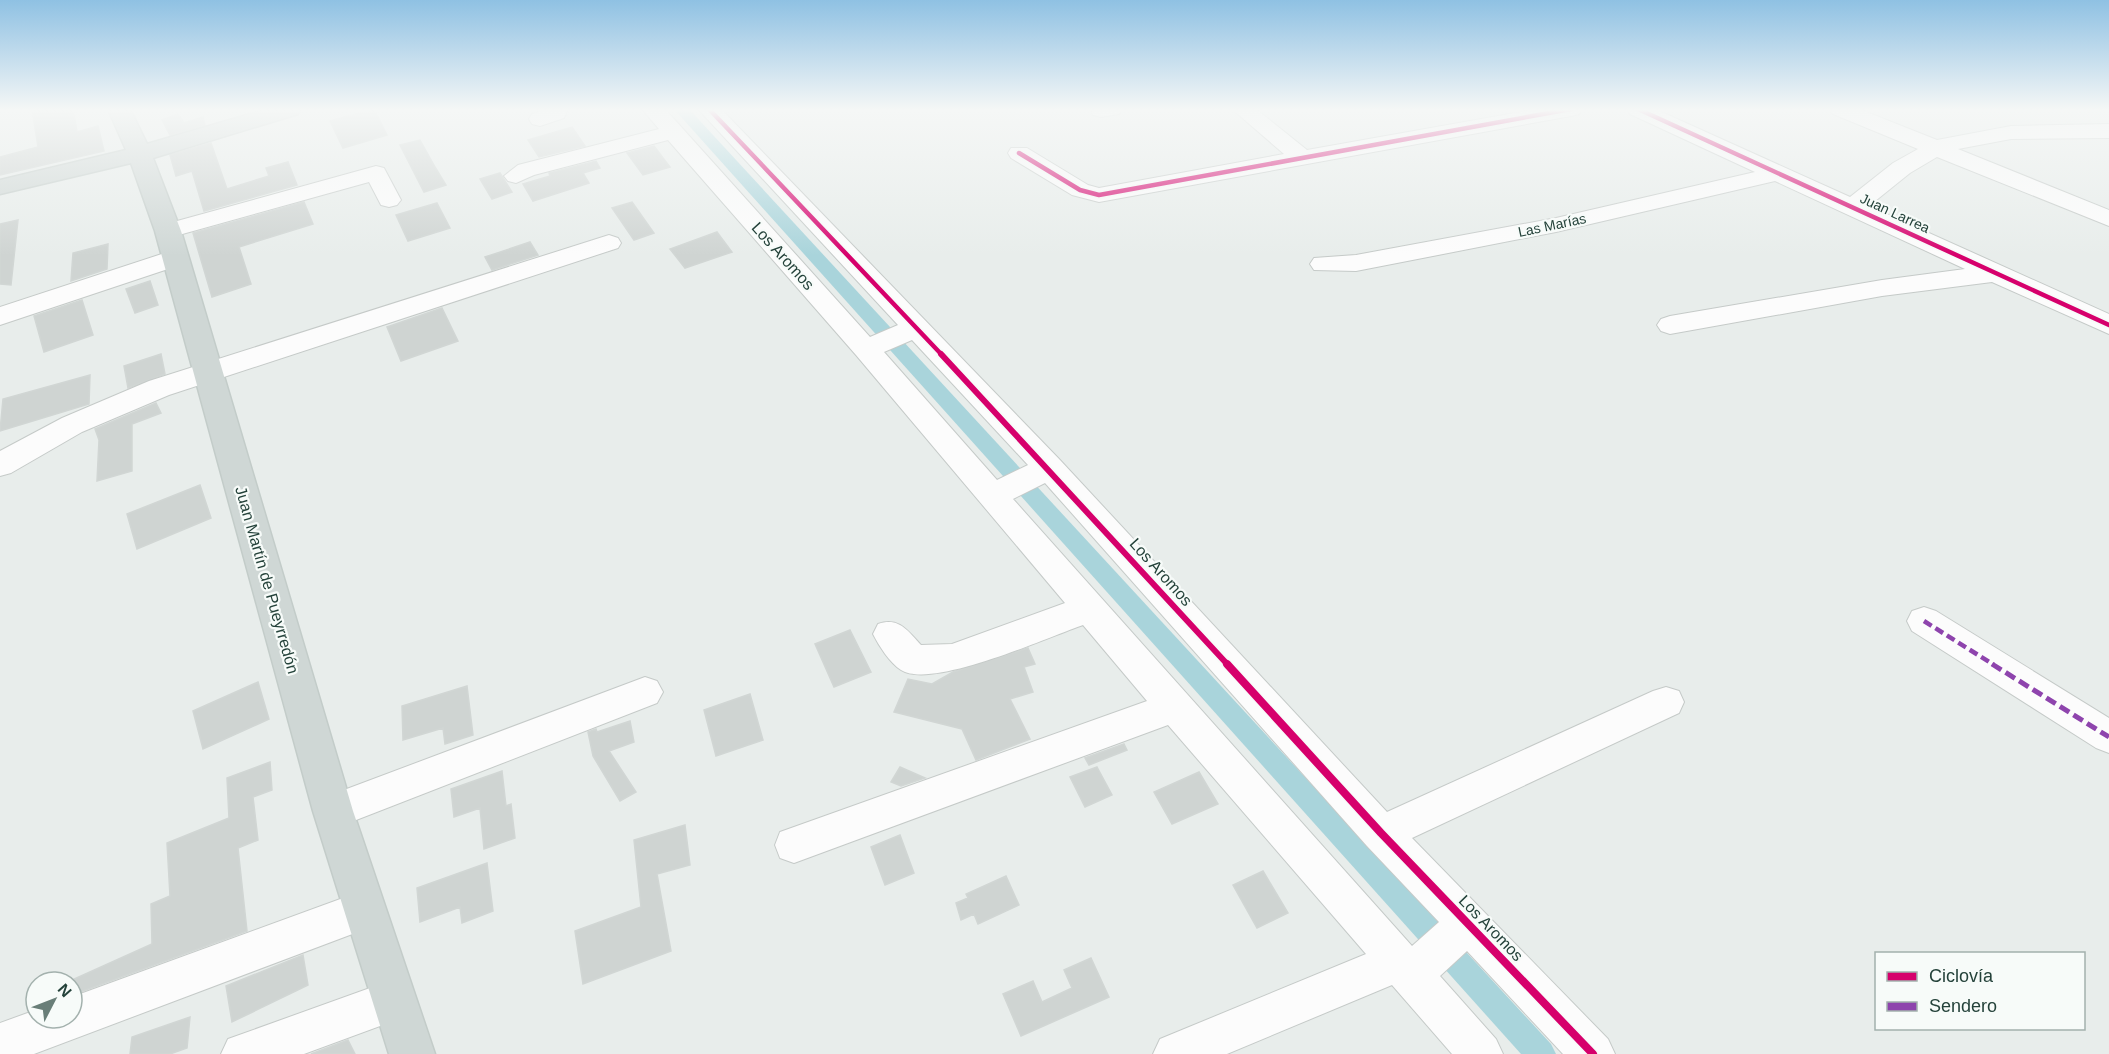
<svg xmlns="http://www.w3.org/2000/svg" width="2109" height="1054" viewBox="0 0 2109 1054" font-family="Helvetica,sans-serif">
  <style>
    .lines { fill: none; stroke-linecap: round; stroke-linejoin: round }
    .canal { fill: #a9d4db; fill-rule: evenodd }
    .building { fill: #cfd4d2; stroke: #d1d6d4; stroke-width: 1.5 }
    .minor-casing { stroke: #c5cac8; stroke-width: 2 }
    .major-casing { stroke: #c3ccc9; stroke-width: 3 }
    .minor { fill: #fcfcfc; fill-rule: evenodd }
    .major { fill: #cfd7d5; fill-rule: evenodd }
    .quiet-far1 { stroke: #8e44ad; stroke-width: 4.5; stroke-dasharray: 9 4.5; stroke-linecap: butt }
    .quiet { stroke: #8e44ad; stroke-width: 5; stroke-dasharray: 11 5; stroke-linecap: butt }
    .cycleway-far2-casing { stroke: #f7fbf9; stroke-width: 8 }
    .cycleway-far1-casing { stroke: #f7fbf9; stroke-width: 10 }
    .cycleway-casing { stroke: #f7fbf9; stroke-width: 11 }
    .cycleway-far2 { stroke: #d6006c; stroke-width: 4.5 }
    .cycleway-far1 { stroke: #d6006c; stroke-width: 6 }
    .cycleway { stroke: #d6006c; stroke-width: 8 }
    .labels { text-anchor: middle; dominant-baseline: central; stroke-width: 4.5; stroke-linejoin: round; paint-order: stroke }
    .far-street-label { font-size: 14px; fill: #24423a; stroke: #f7fbf9 }
    .street-label { font-size: 16px; fill: #24423a; stroke: #f7fbf9 }
  </style>
  <rect width="100%" height="100%" fill="#e8edeb"/>
  <g class="lines">
    <path class="canal" d="M674 109H689L1551 1044 1556 1054H1521Z"/>
  </g>
  <path class="building" d="M32 109H73L77 132 98 126 104 151 0 175V157L38 147Z
    M374 109 387 135 343 148 330 121Z
    M178 114 184 123 203 117 205 125 170 135 162 120Z
    M572 127 585 146 539 157 528 140Z
    M420 140 435 167 446 185 424 192 400 145Z
    M211 143 227 189 269 176 266 168 288 162 297 185 204 211 192 171 176 176 170 155Z
    M654 146 670 167 643 175 627 153Z
    M596 161 600 168 583 173 589 183 533 201 523 184 550 176 549 173Z
    M500 173 512 192 492 199 480 179Z
    M304 202 313 224 239 247 251 284 212 297 193 233Z
    M632 202 654 233 634 240 612 208Z
    M437 203 450 228 408 241 396 215Z
    M18 220 11 285 0 284V224Z
    M717 232 732 252 685 268 670 249Z
    M530 242 538 255 492 270 485 257Z
    M108 244 107 269 71 281 73 253Z
    M150 281 158 305 135 313 126 289Z
    M82 300 93 335 44 352 34 316Z
    M442 308 458 341 401 361 387 327Z
    M161 354 165 374 128 388 124 366Z
    M90 375 89 404 0 431 3 399Z
    M156 403 161 413 132 424V471L97 481 99 440 95 429Z
    M200 485 211 518 137 549 127 514Z
    M850 630 871 672 834 687 815 644Z
    M1028 648 1035 664 1024 667 1033 692 1010 699 1030 739 976 760 962 729 894 712 908 679 932 684 953 672Z
    M258 682 269 719 203 749 193 711Z
    M467 686 473 735 445 744 443 728 403 740 402 706Z
    M750 694 763 740 716 756 704 710Z
    M630 721 634 742 609 751 636 792 620 801 593 756 588 732 596 729 597 732Z
    M1124 744 1127 750 1089 765 1085 758Z
    M270 762 272 790 253 797 258 840 238 848 247 931 72 995V980L152 944 151 904 170 896 167 843 229 818 227 778Z
    M900 767 925 778 901 786 891 782Z
    M1097 767 1112 795 1085 807 1070 777Z
    M502 771 506 806 511 804 515 838 484 849 480 808 454 817 451 789Z
    M1199 772 1218 804 1172 824 1154 792Z
    M685 825 690 865 657 874 671 951 583 984 575 931 641 907 634 840Z
    M900 835 914 873 885 885 871 847Z
    M487 863 493 911 462 923 460 907 420 922 417 888Z
    M1263 871 1288 913 1257 928 1233 885Z
    M1006 876 1019 905 978 924 974 914 961 920 956 903 968 898 966 894Z
    M303 955 308 985 232 1022 226 986Z
    M1091 958 1109 997 1021 1036 1003 994 1033 981 1042 1002 1072 988 1064 970Z
    M190 1017 187 1048 170 1054H130L132 1037Z
    M348 1040 355 1054H311Z"/>
  <g class="lines">
    <defs>
      <path id="minor" d="M546 109H568L564 118 540 126 532 124 529 119 532 114Z
        M642 109H665L870 337 898 325 698 109H721L1060 460 1387 812 1653 691 1666 687 1679 691 1684 702 1679 713 1412 838 1608 1039 1615 1054H1563L1467 951 1440 976 1496 1039 1503 1054H1452L1392 985 1227 1054H1153L1160 1039 1366 954 1168 725 794 863 780 858 775 845 780 832 1147 701 1083 625C1048 637 932 690 901 670 890 663 879 646 873 634L878 624C899 617 907 630 921 645L952 644 1065 603 856 355 668 140 534 175 516 183 508 181 504 176 518 165 659 129ZM912 340 1028 465 997 480 884 352ZM1045 483 1367 846 1439 922 1412 946 1013 499Z
        M1091 109H1122L1119 114 1101 117 1093 115Z
        M1232 109H1256L1307 150 1537 109H1582L1579 114 1571 116 1099 202 1072 195 1011 158 1008 153 1011 148H1027L1088 185 1099 188 1284 154Z
        M1627 109H1655L1850 197 1893 163 1918 149 1833 114 1830 109H1859L1937 140 2011 126 2109 124V138L2011 139 1958 149 2109 210V226L1937 157 1910 173 1869 206 2109 314V334L1992 282 1882 296 1670 334 1661 331 1657 325 1661 319 1670 316 1882 280 1965 269 1775 181 1556 232 1356 271 1314 270 1310 264 1314 258 1356 255 1556 218 1755 172 1630 114Z
        M376 166 384 168 401 200 397 205 389 207 381 205 369 182 168 238 159 236 156 231 159 226Z
        M609 235 618 238 621 243 618 248 169 395 82 432 11 473 0 476V451L62 418 149 381Z
        M174 250 183 252 187 258 183 264 0 325V307Z
        M1924 607 1936 611 2109 718V753L2096 748 1912 631 1907 621 1912 611Z
        M645 677 657 681 663 692 657 703 333 829 320 823 314 811 320 799Z
        M365 890 379 896 385 910 379 924 34 1054H0V1023L36 1010V1018H72V997Z
        M395 979 410 985 416 1000 410 1015 304 1054H221L228 1039Z"/>
      <path id="major" d="M108 109H130L147 144 267 109H301L298 114 153 158 181 231 353 811 435 1054H389L313 811 155 231 131 163 0 194V180L126 150Z"/>
    </defs>
    <use href="#minor" class="minor-casing"/>
    <use href="#major" class="major-casing"/>
    <use href="#minor" class="minor"/>
    <use href="#major" class="major"/>
    <path class="quiet-far1" d="M1924 621 1994 665"/>
    <path class="quiet" d="M1992 664 2109 737"/>
    <defs>
      <path id="cycleway-far2" d="M709 109 942 355
        M1638 109 2109 325
        M1019 153 1080 190 1099 195 1571 109"/>
      <path id="cycleway-far1" d="M941 354 1228 665"/>
      <path id="cycleway" d="M1227 664 1381 833 1593 1054"/>
    </defs>
    <use href="#cycleway-far2" class="cycleway-far2-casing"/>
    <use href="#cycleway-far1" class="cycleway-far1-casing"/>
    <use href="#cycleway" class="cycleway-casing"/>
    <use href="#cycleway-far2" class="cycleway-far2"/>
    <use href="#cycleway-far1" class="cycleway-far1"/>
    <use href="#cycleway" class="cycleway"/>
  </g>
  <linearGradient id="sky" x2="0" y2="1"><stop stop-color="#8fc1e3"/><stop offset="0.43" stop-color="#f5f7f6"/><stop offset="1" stop-color="#f5f7f6" stop-opacity="0"/></linearGradient>
  <rect width="2109" height="256" fill="url(#sky)"/>
  <g class="labels">
    <g class="far-street-label">
      <text transform="translate(1895 213) rotate(25)">Juan Larrea</text>
      <text transform="translate(1552 225) rotate(-12)">Las Marías</text>
    </g>
    <g class="street-label">
      <text transform="translate(783 256) rotate(48)">Los Aromos</text>
      <text transform="translate(1161 572) rotate(48)">Los Aromos</text>
      <text transform="translate(267 580) rotate(74)">Juan Martín de Pueyrredón</text>
      <text transform="translate(1491 928) rotate(46)">Los Aromos</text>
    </g>
  </g>
  <rect x="1875" y="952" width="210" height="78" fill="#f7fbf9" stroke="#a3b1ad" stroke-width="1.5"/>
  <rect x="1887" y="972" width="30" height="9" fill="#d6006c" stroke="#a3b1ad" stroke-width="1.5"/>
  <text x="1929" y="982" font-size="18" fill="#24423a">Ciclovía</text>
  <rect x="1887" y="1002" width="30" height="9" fill="#8e44ad" stroke="#a3b1ad" stroke-width="1.5"/>
  <text x="1929" y="1012" font-size="18" fill="#24423a">Sendero</text>
  <g transform="translate(54 1000) rotate(48)"><circle r="28" fill="#f7fbf9" stroke="#a3b1ad" stroke-width="1.5"/>
  <path d="M0-4.5L10 22L0 15L-10 22Z" fill="#697e78"/>
  <text y="-9" font-size="16" font-weight="bold" text-anchor="middle" fill="#24423a">N</text>
  </g>
</svg>
